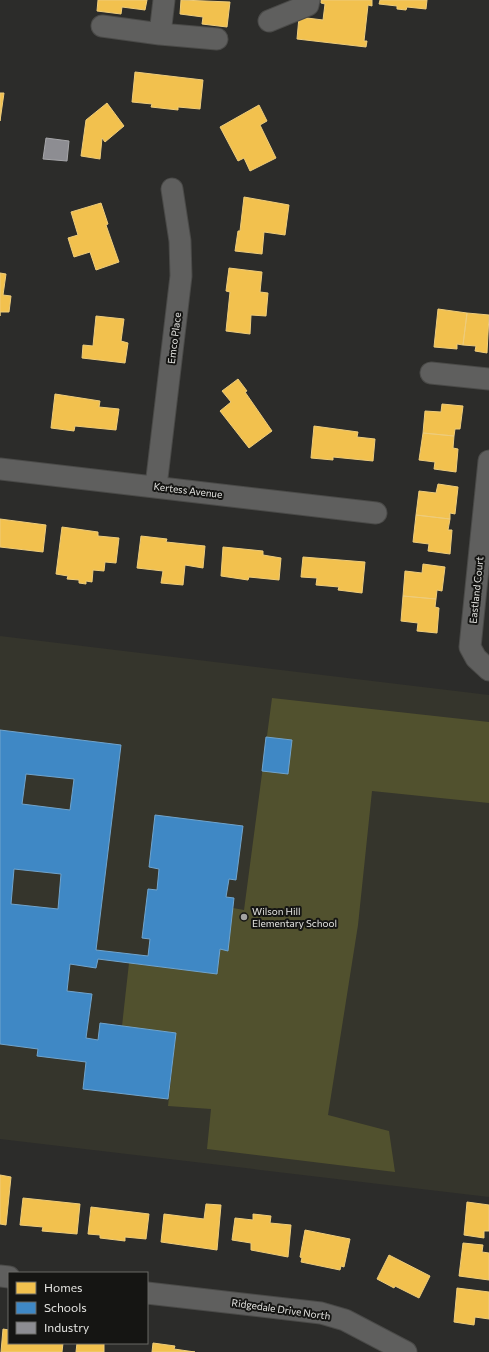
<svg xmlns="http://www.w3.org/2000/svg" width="489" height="1352" viewBox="0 0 489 1352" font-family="Commissioner,sans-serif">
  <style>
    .built { fill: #35352c }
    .green { fill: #51512e }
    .homes { fill: #f2c14e; stroke: #eecc7a }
    .schools { fill: #3f88c5; stroke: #70a4cd; fill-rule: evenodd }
    .industry { fill: #8d8d92; stroke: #a7a7aa }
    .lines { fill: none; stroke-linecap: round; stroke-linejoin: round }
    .minor-casing { stroke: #4a4a48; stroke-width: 23 }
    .minor { stroke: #5f5f5e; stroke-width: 21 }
    .poi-dot { fill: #a4a4a1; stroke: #151513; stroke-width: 1.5 }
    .labels { text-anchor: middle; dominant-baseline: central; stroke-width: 4; stroke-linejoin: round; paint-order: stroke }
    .street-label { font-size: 10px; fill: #e4e4e1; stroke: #151513 }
    .poi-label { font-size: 10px; fill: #e4e4e1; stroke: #151513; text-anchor: start }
  </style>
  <rect width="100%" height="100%" fill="#2c2c2a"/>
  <path class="built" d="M0 636 489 695V1197L0 1139Z"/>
  <path class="green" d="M272 698 489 722V803L372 791 358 925 328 1115 389 1131 395 1172 207 1149 211 1109 168 1106 176 1033 122 1026 129 963 217 974 220 949 228 950 233 908 244 910Z"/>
  <path class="homes" d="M98 0H147L145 10 122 7 121 14 97 11Z
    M181 0 230 2 227 27 202 24 203 17 180 14Z
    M321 0H372V6L368 5 364 41H367L366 47 297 39 299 17 323 20 325 4 321 3Z
    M380 0H427L426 9 407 7 406 10 397 9V6L379 4Z
    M135 72 203 80 200 109 178 107V110L151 107 152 104 132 102Z
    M0 93H4L0 121Z
    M107 103 124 126 105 142 102 138 100 159 81 156 86 120Z
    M259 105 267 121 260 125 276 158 250 171 244 158 238 161 220 127Z
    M244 197 289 205 285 235 264 232 262 254 235 251 238 231H240Z
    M101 203 108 224 106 225 119 262 96 270 90 252 74 257 68 238 78 235 71 212Z
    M229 268 262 272 260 292 268 293 266 316 251 315 250 334 226 331 230 292 226 291Z
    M0 273 6 274 3 295 11 296 9 312H0V316Z
    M438 309 467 313 463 345 457 344V349L434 347Z
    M467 313 489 315 487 353 475 351 476 346 463 345Z
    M96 316 124 319 121 341 128 343 125 363 82 358 83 345 93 346Z
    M238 379 247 391 245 392 272 431 249 448 220 411 231 402 222 391Z
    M55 394 100 401 99 407 119 409 116 430 75 426 74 431 51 428Z
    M442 404 463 406 460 429H455L454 436 423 433 425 411 441 412Z
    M314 426 358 432 357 437 375 439 373 461 333 457V460L311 458Z
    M423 433 454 436 453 448 458 449 456 472 434 469 435 462 419 460Z
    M438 484 458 487 455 514 450 513V519L416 515 419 491 436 493Z
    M416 515 450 519 448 530H452L450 554 428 551 429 544 413 542Z
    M0 519 46 525 43 552 0 547Z
    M62 527 98 532V536L119 538 116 563 105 562 104 571 93 570 92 582 86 581V584L79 583V580L67 579 68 576 56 574Z
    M141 536 167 539 166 542 205 546 203 568 185 565 183 585 161 583 163 571 137 568Z
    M223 547 263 551V555L281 558 279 580 249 577 248 580 221 576Z
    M303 557 365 562 362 593 338 590 339 587 316 585 317 578 301 577Z
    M423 564 445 567 442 591 437 590 436 599 403 596 405 571 422 573Z
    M403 596 436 599 435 607 439 608 437 633 417 631 418 623 401 621Z
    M0 1175 11 1177 6 1225 0 1224Z
    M23 1198 80 1204 77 1234 42 1231 43 1227 20 1225Z
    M467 1202 489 1205V1231H484V1238L464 1235Z
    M206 1204 221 1205 217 1250 161 1242 164 1214 204 1219Z
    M91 1207 149 1214 146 1239 125 1237V1241L100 1238V1235L88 1234Z
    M253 1214 271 1216 270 1223 291 1225 288 1257 251 1250V1243L232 1240 235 1218 253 1220Z
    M305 1230 350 1239 344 1267 341 1266 340 1270 301 1262 302 1258 300 1257Z
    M463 1243 483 1245 482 1252 489 1253V1280L459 1276Z
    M389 1255 430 1276 419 1298 395 1286 394 1288 377 1279Z
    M457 1288 489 1292V1319L475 1317 474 1325 454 1322Z
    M3 1329 9 1330V1343H63L62 1352H1Z
    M77 1343H104V1352H76Z
    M153 1343 175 1346 174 1349 195 1352H152Z"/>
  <path class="schools" d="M0 730 121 745 96 950 148 956 150 939 142 938 148 889 157 890 159 869 149 867 155 815 243 826 236 880 229 879 226 897 234 898 228 951 220 949 217 974 98 959 96 968 70 964 67 991 92 994 86 1038 98 1040 100 1023 176 1033 168 1099 83 1089 86 1062 37 1056 38 1049 0 1044ZM26 774 74 779 70 810 22 804ZM14 869 61 874 58 909 11 904Z
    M266 737 292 740 288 774 262 771Z"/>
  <path class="industry" d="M46 138 69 141 67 161 43 159Z"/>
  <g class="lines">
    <defs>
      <path id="minor" d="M164 0 160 34 217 39
        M269 21 308 5 309 0
        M102 26 160 34
        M431 373 489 379
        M489 461 470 647 476 658 489 670
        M0 469 376 513
        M156 486 181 276 180 241 172 189
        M0 1276 9 1277
        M147 1293 321 1313 345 1320 406 1352"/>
    </defs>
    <use href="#minor" class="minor-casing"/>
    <use href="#minor" class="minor"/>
  </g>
  <circle class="poi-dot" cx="244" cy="917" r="4"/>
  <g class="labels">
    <g class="street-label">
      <text transform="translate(174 338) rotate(-83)">Emco Place</text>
      <text transform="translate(188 490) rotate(7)">Kertess Avenue</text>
      <text transform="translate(476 590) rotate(-84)">Eastland Court</text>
      <text transform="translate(281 1309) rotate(8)">Ridgedale Drive North</text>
    </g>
    <g class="poi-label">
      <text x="252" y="911">Wilson Hill<tspan x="252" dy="12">Elementary School</tspan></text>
    </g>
  </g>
  <rect x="8" y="1272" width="140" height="72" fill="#151513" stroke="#686865"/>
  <rect x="16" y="1282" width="20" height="12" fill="#f2c14e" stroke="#686865"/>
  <text x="44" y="1292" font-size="12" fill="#e4e4e1">Homes</text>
  <rect x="16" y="1302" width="20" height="12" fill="#3f88c5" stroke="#686865"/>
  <text x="44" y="1312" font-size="12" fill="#e4e4e1">Schools</text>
  <rect x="16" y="1322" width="20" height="12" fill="#8d8d92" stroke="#686865"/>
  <text x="44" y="1332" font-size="12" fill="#e4e4e1">Industry</text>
</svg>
